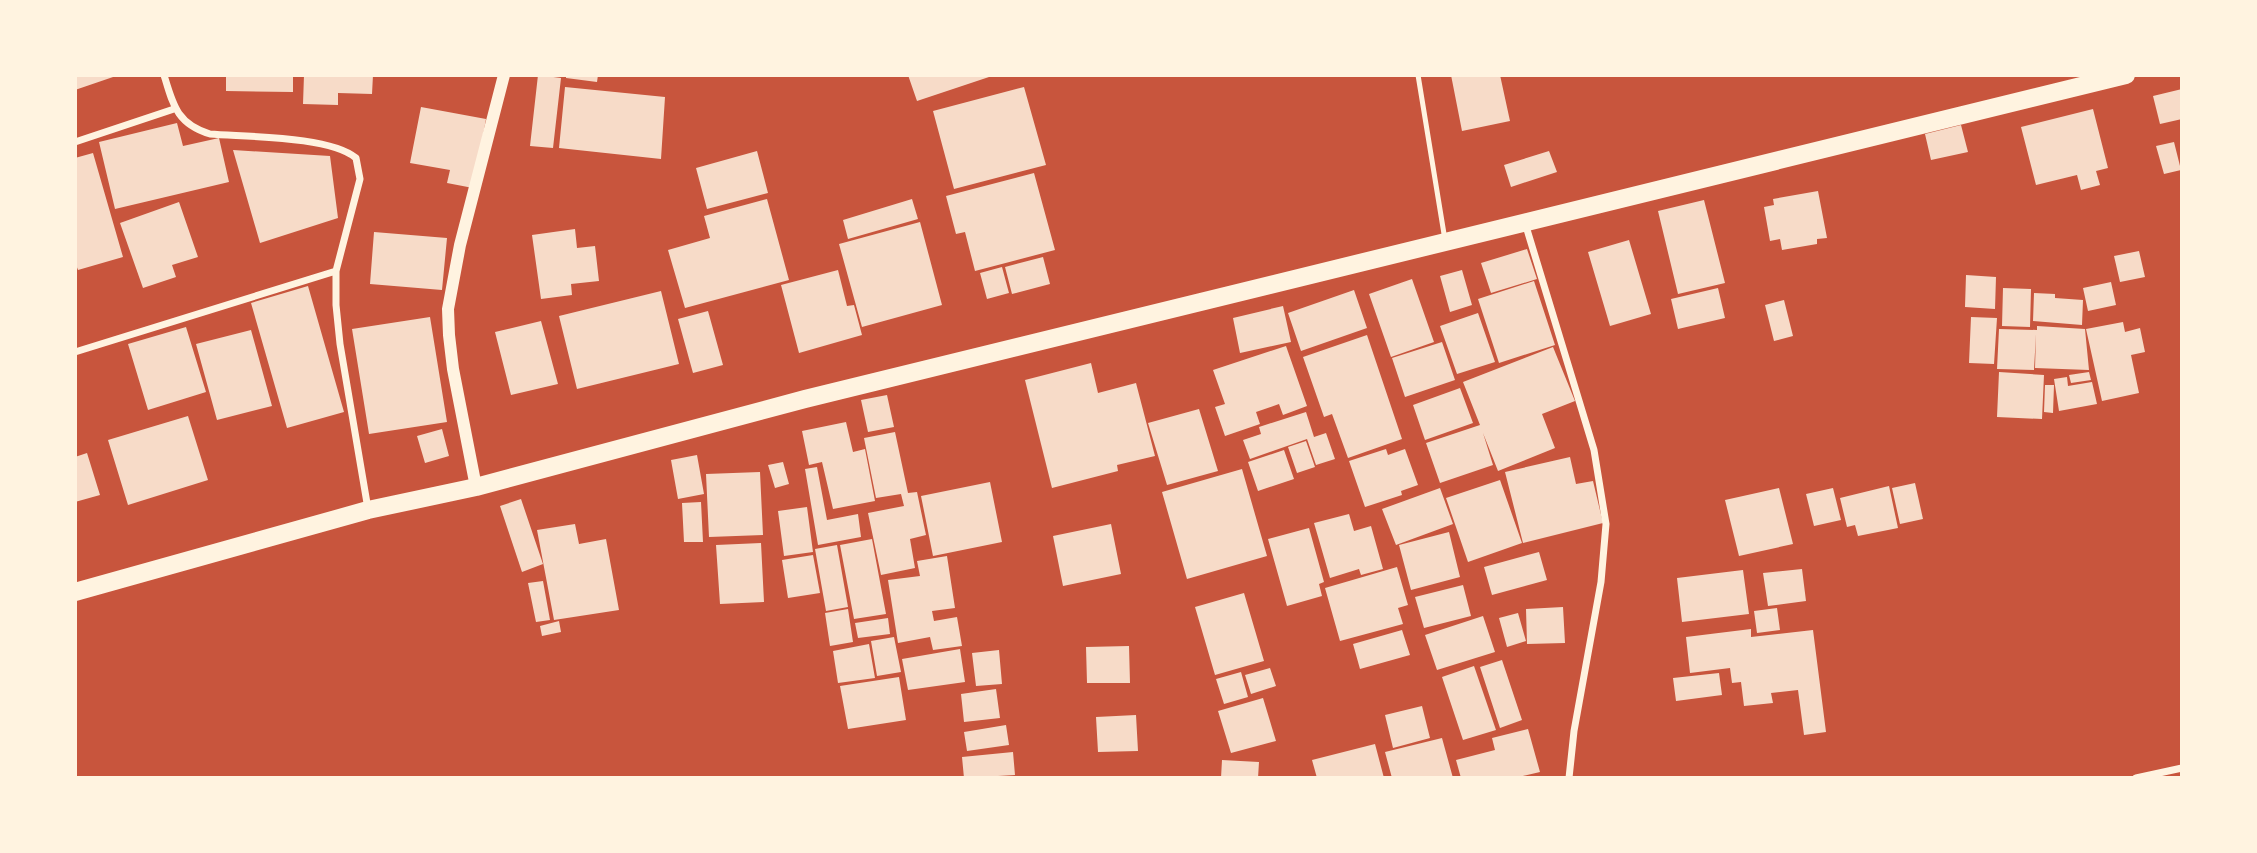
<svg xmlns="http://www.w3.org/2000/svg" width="2257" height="853" viewBox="0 0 2257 853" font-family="'Roboto Condensed',sans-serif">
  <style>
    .building { fill: #f7dbc8 }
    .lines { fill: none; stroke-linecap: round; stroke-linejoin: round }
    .service { stroke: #fff3e0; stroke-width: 5 }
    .minor { stroke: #fff3e0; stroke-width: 7 }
    .tertiary { stroke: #fff3e0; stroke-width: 12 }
    .primary { stroke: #fff3e0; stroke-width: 18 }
  </style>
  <rect width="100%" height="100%" fill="#c8553d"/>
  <path class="building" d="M75 75H116V76L75 90Z
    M226 75H293V92L226 91Z
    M304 75H373L372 94 338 93V105L303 104Z
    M538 75 561 78 553 148 530 146Z
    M566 75H598L597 82 566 78Z
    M908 75H992V76L917 101Z
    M1451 75H1500L1510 121 1462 131Z
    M565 87 665 97 661 159 559 148Z
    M1024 87 1046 165 954 189 933 111Z
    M2182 89V119L2160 124 2153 96Z
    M421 107 486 119 473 188 447 183 450 170 410 163Z
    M2093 109 2108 168 2096 171 2100 185 2081 190 2077 175 2036 185 2021 127Z
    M177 123 183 146 219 138 229 182 115 209 99 142Z
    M1961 125 1968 152 1931 160 1925 134Z
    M2174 142 2181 170 2164 174 2156 146Z
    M233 150 330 156 338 218 260 243Z
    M757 151 768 193 707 209 696 168Z
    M1549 151 1557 172 1511 187 1504 165Z
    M93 153 123 257 78 270 75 262V158Z
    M1034 173 1055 250 975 271 965 232 956 234 946 196Z
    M1818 191 1827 238 1817 239V244L1782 250 1780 239 1770 241 1764 207 1774 205 1773 199Z
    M767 199 789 280 685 308 668 250 710 238 704 216Z
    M912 199 918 219 848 239 843 220Z
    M1704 200 1725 283 1678 294 1658 211Z
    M179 202 198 257 172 265 176 277 143 288 120 223Z
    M920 222 942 305 862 327 839 244Z
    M575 229 577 248 595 246 599 281 571 284 572 295 541 299 532 235Z
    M374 232 447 238 442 290 370 284Z
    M1629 240 1651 314 1610 326 1588 252Z
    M1527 249 1537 279 1491 293 1481 263Z
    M2139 251 2145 277 2120 282 2114 256Z
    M1043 257 1050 284 1012 294 1005 267Z
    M1002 267 1009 293 987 299 980 273Z
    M838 270 847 306 854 305 862 335 799 353 781 285Z
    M1462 270 1472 305 1450 312 1440 276Z
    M1966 275 1996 277 1995 309 1965 307Z
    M1412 279 1434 342 1391 357 1369 294Z
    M1534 281 1555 345 1499 363 1478 299Z
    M2111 282 2116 305 2088 311 2083 288Z
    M308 286 344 412 287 428 251 303Z
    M1718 288 1725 318 1678 329 1671 299Z
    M2003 288 2031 289 2030 327 2002 326Z
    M1354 290 1367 328 1301 351 1288 313Z
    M661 291 679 364 577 389 559 316Z
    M2034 293 2055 294V298L2083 300 2082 325 2033 321Z
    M1784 300 1793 336 1774 341 1765 305Z
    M1283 306 1291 342 1240 353 1233 318Z
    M708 311 723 365 693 373 678 319Z
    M1478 313 1495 362 1457 374 1440 326Z
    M430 317 447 422 369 434 352 329Z
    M1971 317 1997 318 1994 364 1969 363Z
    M541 321 558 384 511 395 495 332Z
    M2123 322 2125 332 2140 328 2145 352 2131 355 2139 393 2102 401 2086 329Z
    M2037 326 2085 329 2089 370 2035 368 2036 334 2034 370 1997 369 1999 329 2037 330Z
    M186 327 206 392 148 410 128 344Z
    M251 330 272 406 217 420 196 344Z
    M1367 335 1402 439 1348 458 1332 414 1324 417 1303 357Z
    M1442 342 1455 380 1405 397 1392 358Z
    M1286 346 1307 406 1283 415 1279 404 1256 412 1260 424 1225 436 1215 407 1225 404 1213 370Z
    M1553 347 1575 401 1542 414 1555 448 1498 471 1483 433 1493 465 1440 483 1426 443 1480 425 1463 382Z
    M1091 363 1098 393 1136 383 1155 456 1117 465 1118 471 1052 488 1025 380Z
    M1999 372 2044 375 2042 419 1997 417Z
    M2089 372 2091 380 2071 383 2069 375Z
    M2067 377 2068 386 2092 382 2097 404 2059 411 2054 379Z
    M2045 385H2054L2053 413 2044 412Z
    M1460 388 1473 423 1425 440 1413 405Z
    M887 395 894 427 868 432 861 400Z
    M1199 409 1218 471 1167 485 1148 423Z
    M1306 412 1314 437 1326 433 1335 459 1316 465 1307 439 1250 459 1243 440 1261 434 1259 427Z
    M188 416 208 480 128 505 108 440Z
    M846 422 853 452 865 449 875 501 833 509 822 462 809 465 802 431Z
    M442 429 449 456 425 463 417 436Z
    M895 432 908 493 917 492 926 535 910 539 915 568 881 575 868 513 904 506 901 494 876 498 864 438Z
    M1306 441 1315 467 1297 473 1288 447Z
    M1386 449 1388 455 1405 449 1418 485 1401 491 1402 495 1365 507 1349 461Z
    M1284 450 1294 479 1258 491 1248 462Z
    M87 453 100 495 75 502V457Z
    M697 455 704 494 678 499 671 460Z
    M1570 457 1576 484 1593 481 1603 523 1523 543 1505 472Z
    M783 462 789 484 775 488 768 465Z
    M817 467 827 520 858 514 861 537 818 545 805 469Z
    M1242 469 1267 556 1187 579 1162 492Z
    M760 472 763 535 709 537 706 474Z
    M1500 480 1522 543 1468 562 1446 498Z
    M990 482 1002 542 933 556 921 496Z
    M1915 483 1923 519 1900 524 1892 488Z
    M1889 486 1898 528 1858 536 1855 525 1847 527 1840 498Z
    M1440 488 1453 524 1396 545 1382 509Z
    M1779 488 1793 544 1739 556 1725 500Z
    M1833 488 1841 520 1814 526 1806 494Z
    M521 499 543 564 522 572 500 506Z
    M701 502 703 542H684L682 503Z
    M807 507 813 552 784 556 778 511Z
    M1349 514 1354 531 1371 526 1383 569 1361 575 1359 569 1330 578 1314 523Z
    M575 524 579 544 606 539 619 610 554 620 537 530Z
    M1111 524 1121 574 1063 586 1053 536Z
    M1309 528 1324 582 1319 584 1322 596 1287 606 1268 539Z
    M1449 532 1460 577 1411 590 1399 545Z
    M872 539 886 614 854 619 840 545Z
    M761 543 764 602 720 604 716 545Z
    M837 545 848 607 826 611 815 549Z
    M1539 552 1547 580 1492 595 1484 567Z
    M813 555 820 593 788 598 782 560Z
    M947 556 955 608 932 611 934 621 957 617 962 646 933 650 930 637 898 643 888 580 920 576 917 561Z
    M1397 567 1408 605 1398 608 1403 624 1340 641 1325 588Z
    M1802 569 1806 601 1768 606 1763 573Z
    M1743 570 1749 614 1682 622 1677 578Z
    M543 581 550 620 536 622 528 583Z
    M1463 585 1471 616 1424 628 1415 597Z
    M1244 593 1264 661 1215 675 1195 607Z
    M1563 607 1565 643 1527 644 1526 609Z
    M1777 608 1780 630 1757 633 1754 611Z
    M848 609 853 642 830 646 825 613Z
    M1518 613 1526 641 1507 647 1499 618Z
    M1483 616 1495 652 1437 670 1425 635Z
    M888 618 890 634 858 638 855 623Z
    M559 621 561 632 542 636 540 626Z
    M1751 629V637L1813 630 1826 732 1804 735 1798 690 1771 693 1773 703 1744 706 1741 682 1732 683 1730 668 1690 673 1686 637Z
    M1402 630 1410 655 1360 669 1353 644Z
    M894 637 901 672 877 676 871 641Z
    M869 644 875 678 838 683 833 651Z
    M1129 646 1130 683H1087L1086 647Z
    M960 649 965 682 908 690 902 659Z
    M999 650 1002 684 976 686 972 653Z
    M1502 660 1522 720 1500 728 1480 667Z
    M1474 666 1496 730 1463 740 1442 677Z
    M1270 668 1276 686 1251 694 1245 675Z
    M1241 672 1248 697 1224 704 1216 679Z
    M1719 673 1722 695 1676 701 1673 678Z
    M899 677 906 720 848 729 840 686Z
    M996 689 1000 718 964 722 961 694Z
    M1263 698 1276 741 1231 753 1218 711Z
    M1422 706 1430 738 1393 748 1385 715Z
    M1136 715 1138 751 1098 752 1096 717Z
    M1006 725 1009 745 967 751 964 732Z
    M1528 729 1540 772 1514 778H1461L1456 760 1495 750 1492 738Z
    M1442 738 1453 778H1392L1385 752Z
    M1375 744 1384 778H1317L1312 760Z
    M1013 752 1015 775 964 778 962 757Z
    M1222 760 1259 762 1258 778H1221Z"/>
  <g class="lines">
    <path class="service" d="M1418 75 1445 240"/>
    <path class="minor" d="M164 75C173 105 177 124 210 134 247 137 330 136 356 158L360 179 336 271V305L340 344 368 509
      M75 142 174 109
      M1525 223 1594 450 1606 524 1601 582 1574 731 1569 778
      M75 352 336 271
      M2136 778 2182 768"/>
    <path class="tertiary" d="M476 487 453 369 449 335 448 309 460 245 504 75"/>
    <path class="primary" d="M75 592 368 510 476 487 805 399 2126 75"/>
  </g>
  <rect width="2257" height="853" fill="none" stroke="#fff3e0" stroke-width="154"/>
</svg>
